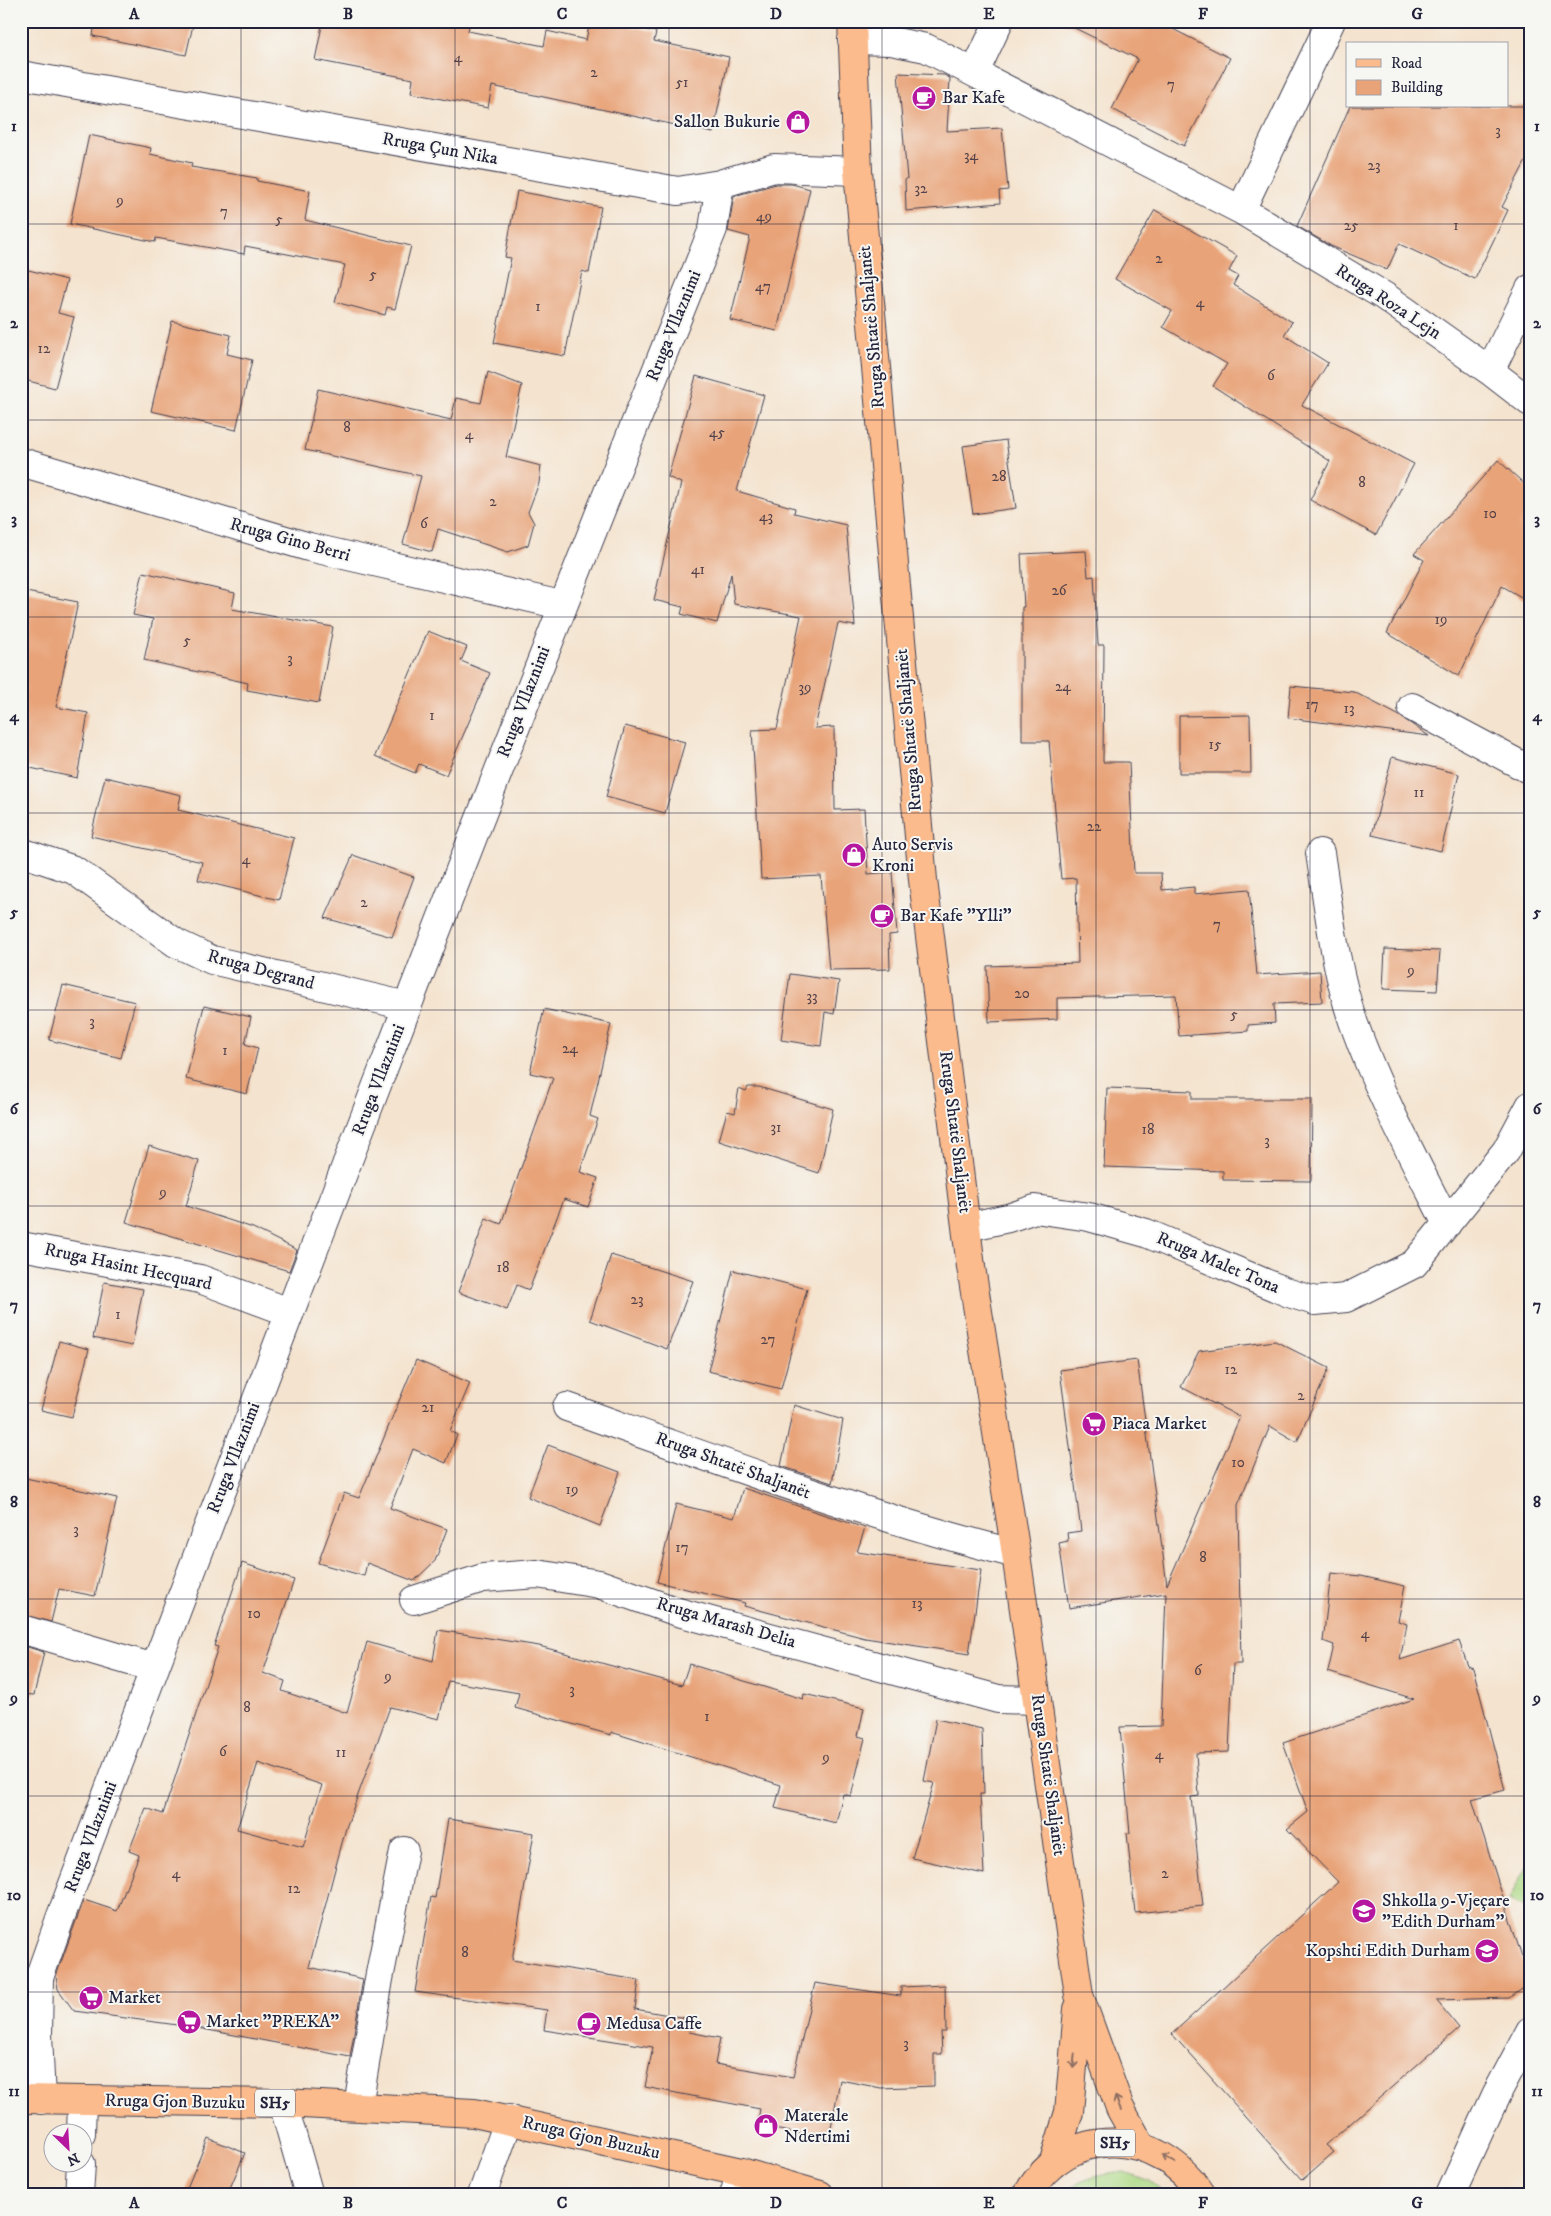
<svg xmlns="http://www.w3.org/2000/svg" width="1551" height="2216" viewBox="0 0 1551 2216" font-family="'IM FELL DW Pica',serif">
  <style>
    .green { fill: #acd883; stroke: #677d5f }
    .building { fill: #e8a378; fill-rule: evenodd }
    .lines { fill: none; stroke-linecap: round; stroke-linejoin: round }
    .minor-casing { stroke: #423f51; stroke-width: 30 }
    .major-casing { stroke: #423f51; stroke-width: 30 }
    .minor { stroke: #fff; stroke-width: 28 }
    .major { stroke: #fbbb8c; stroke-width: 28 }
    .oneway { stroke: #8e6e64 }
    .grid { fill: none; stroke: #22223b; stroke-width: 1; stroke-opacity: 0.55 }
    .labels { text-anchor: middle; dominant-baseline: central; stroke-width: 4; stroke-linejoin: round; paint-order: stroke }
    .number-label { font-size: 15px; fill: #54424a }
    .shield { fill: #f6f6f2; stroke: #626272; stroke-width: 1 }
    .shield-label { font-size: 16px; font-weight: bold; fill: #22223b }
    .poi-label { font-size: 18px; fill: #22223b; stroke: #f6f6f2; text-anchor: start }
    .street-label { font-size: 18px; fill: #22223b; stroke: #f6f6f2 }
    .neatline { fill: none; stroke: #22223b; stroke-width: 2 }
    .grid-label { font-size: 16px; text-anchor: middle; font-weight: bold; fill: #22223b }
  </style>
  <rect width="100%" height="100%" fill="#f6f6f2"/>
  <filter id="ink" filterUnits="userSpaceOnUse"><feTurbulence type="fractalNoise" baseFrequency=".02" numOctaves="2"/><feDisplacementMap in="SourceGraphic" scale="10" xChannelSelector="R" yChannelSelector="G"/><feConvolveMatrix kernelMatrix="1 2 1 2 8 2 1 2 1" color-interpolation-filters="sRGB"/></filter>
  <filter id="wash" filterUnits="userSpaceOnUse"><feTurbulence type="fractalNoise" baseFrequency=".0096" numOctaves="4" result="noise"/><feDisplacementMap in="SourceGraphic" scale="20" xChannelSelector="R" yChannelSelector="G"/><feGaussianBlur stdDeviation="1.12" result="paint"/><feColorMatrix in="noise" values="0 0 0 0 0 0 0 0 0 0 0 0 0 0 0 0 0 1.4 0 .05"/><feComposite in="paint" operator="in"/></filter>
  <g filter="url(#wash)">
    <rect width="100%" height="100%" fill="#f4e3ce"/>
    <path class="green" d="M1530 1860V1909L1509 1900Z
      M1124 2172 1150 2181 1167 2195H1064C1078 2177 1103 2175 1124 2172Z"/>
    <g id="blocks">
      <path class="building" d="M95 21H194L186 55 93 36Z
        M323 21H470L468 31 544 46 547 31 586 40 590 21H608L656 32 654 41 729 57 713 133 492 86 488 108 411 93 413 79 315 60Z
        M1060 21H1157L1230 58 1184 146 1112 109 1138 59Z
        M898 73 944 75 950 78 947 131 1002 128 1008 190 999 191 1000 203 906 211 905 179H907Z
        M1350 106H1530V153L1502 207 1508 210 1475 279 1399 244 1387 270 1331 246 1297 226Z
        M89 135 151 148 150 154 192 163 191 167 257 178V181L310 191 305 220 411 246 395 309 387 307 385 315 335 302 345 265 245 246 244 254 156 238 155 242 70 224Z
        M776 184H792L810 189 777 331 730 320 750 237 728 231 734 196Z
        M517 191 601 207 589 273 582 271 565 356 494 343 511 258 505 257Z
        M1155 210 1237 256 1229 271 1238 276 1233 285 1292 322 1284 335 1328 363 1302 405 1414 464 1376 535 1310 500 1330 461 1213 386 1227 364 1163 327 1172 311 1115 279Z
        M21 268 67 280 58 313 74 317 55 388 21 379Z
        M172 321 231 335 227 354 252 360 236 430 151 411Z
        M488 372 522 385 506 457 541 466 539 483 528 512 534 523 528 545 508 552 438 529 432 552 403 544 421 476 305 450 318 389 451 420 456 398 481 403Z
        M696 376 764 395 737 491 795 508 794 513 846 525 855 626 838 623 815 728 834 727 835 810 864 809 868 874 892 872 897 934 889 935 890 969 829 970 821 876 761 879 752 730 777 729 801 616 734 604 731 574 717 623 681 614 683 607 654 600 681 483 668 477Z
        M1006 440 1016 508 973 514 963 446Z
        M1498 460 1530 489V602L1502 586 1459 676 1387 633 1424 560 1414 554Z
        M1086 551 1088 577 1094 576 1098 645H1104L1103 762H1129L1134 873H1161L1162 890 1194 887V894L1249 889 1257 975 1320 971 1322 1002 1274 1004 1275 1023 1248 1025V1031L1179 1036 1176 995 1057 998V1019L989 1022 987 966 1078 963 1076 878 1061 879 1049 741H1022V607H1024L1021 554Z
        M143 572 235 593 232 609 333 627 319 703 247 690 248 683 144 660 153 619 133 615Z
        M21 591 78 602 56 707 88 713 77 778 21 766Z
        M428 631 467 647 461 661 490 673 446 775 419 764 415 773 375 756Z
        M1291 686 1354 692 1398 715 1429 736 1288 718Z
        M1250 715 1251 773H1179V716Z
        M625 726 685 742 665 813 606 797Z
        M1392 757 1459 774 1441 851 1372 835Z
        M105 777 181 795 178 810 294 838 279 900 198 880 202 862 91 836Z
        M353 855 414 877 392 937 325 918Z
        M1385 949 1440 951 1437 991 1383 989Z
        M790 974 839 981 834 1014 825 1012 821 1046 781 1040Z
        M63 985 135 1002 121 1058 49 1040Z
        M204 1006 251 1017 245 1044 258 1048 247 1094 186 1079Z
        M544 1009 611 1024 590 1116 598 1119 580 1172 598 1178 588 1207 564 1199 529 1290 517 1285 507 1310 458 1292 486 1218 501 1224 553 1078 530 1073Z
        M748 1087H759L833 1109 819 1173 719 1141 727 1111 735 1113 739 1088 746 1091Z
        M1107 1088 1192 1091V1099H1312L1311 1181 1223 1180V1171L1104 1167Z
        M149 1146 199 1161 186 1206 253 1228 297 1250 289 1271 126 1222Z
        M611 1255 693 1281 667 1349 590 1320Z
        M733 1270 807 1289 781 1389 708 1371Z
        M104 1282 143 1289 132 1346 93 1338Z
        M59 1341 89 1349 72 1417 41 1410Z
        M1275 1341 1329 1368 1297 1442 1270 1426 1238 1505 1241 1664H1233L1229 1752 1196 1753 1199 1796 1191 1797 1203 1906 1135 1913 1127 1833H1130L1120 1727 1161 1726 1166 1593 1069 1608 1059 1543 1068 1541 1067 1533 1081 1531 1060 1370 1137 1360 1167 1585 1240 1417 1181 1387 1199 1351Z
        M416 1360 470 1383 450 1431 457 1435 446 1463 413 1449 390 1508 447 1529 435 1561 414 1581 367 1563 364 1576 318 1563 344 1493 359 1498Z
        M794 1405 843 1420 832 1483 781 1466Z
        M548 1445 620 1472 600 1526 528 1497Z
        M21 1477 117 1498 95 1596 59 1589 51 1622 21 1614Z
        M743 1488 865 1528 857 1552 981 1570 969 1654 865 1638 744 1606 745 1603 657 1582 676 1504 734 1518Z
        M242 1563 294 1580 263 1673 285 1681 282 1691 347 1713 367 1642 433 1661 438 1630 539 1646 682 1685 689 1664 803 1699 804 1694 864 1708 858 1736 865 1738 851 1796 843 1794 836 1823 775 1808 781 1785 611 1732V1735L515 1708 519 1693 448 1681 439 1719 390 1707 346 1828 309 1967 363 1979 350 2057 192 2027 74 2011 58 1989 56 1976 76 1921 84 1900 117 1911 139 1855 129 1851 146 1808 163 1814 218 1647 214 1646ZM258 1763 322 1785 303 1847 237 1829Z
        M1331 1573 1361 1576 1405 1586 1398 1621 1407 1624 1400 1660 1459 1641 1468 1666 1473 1668 1505 1790 1472 1799 1530 1983 1510 1998 1436 2000 1459 2028 1326 2145 1334 2152 1302 2180 1172 2034 1338 1882 1287 1829 1308 1812 1283 1743 1414 1699 1328 1672 1334 1645 1323 1641Z
        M21 1645 44 1652 34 1695 21 1694Z
        M936 1719 982 1729 984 1794H980L984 1874 912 1858 934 1783 924 1781Z
        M448 1819 534 1833 512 1960 639 1980 635 2009 691 2019 689 2032 720 2038 715 2064 793 2077 815 1983 901 1996V1987L945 1985 946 2032H941L942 2054H934V2086L881 2088 840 2080 829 2139 757 2126 760 2109 645 2087 653 2047 544 2030 547 2010 415 1992 431 1897 435 1898Z
        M208 2138 245 2153 227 2195H184Z"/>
    </g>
  </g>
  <g filter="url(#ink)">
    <use href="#blocks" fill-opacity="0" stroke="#423f51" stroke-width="1"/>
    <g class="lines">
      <defs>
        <path id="minor" d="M852 40 891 41 926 48 1241 210 1384 296 1490 371 1530 402
          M975 72 999 21
          M21 75 678 191 720 184 774 168 858 171
          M1241 210 1331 21
          M1490 371 1530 289
          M21 462 309 547 561 605
          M1412 707 1530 770
          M21 852 74 870 176 943 212 960 407 1006
          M1320 853C1329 910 1335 970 1354 1024 1379 1094 1414 1159 1447 1224
          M967 1227 1008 1218 1035 1209 1089 1217 1146 1233 1289 1293 1315 1301 1346 1298 1414 1264 1506 1151 1530 1106
          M21 1246 200 1279 289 1312
          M567 1407C716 1460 863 1515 1016 1554
          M414 1600 483 1578 537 1574 599 1584 678 1612 998 1699 1037 1700
          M21 1629 154 1668
          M41 2100 38 2034 39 1978 61 1916C274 1352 488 788 713 229L720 184
          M283 2103 309 2195
          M358 2106 379 1979 404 1851
          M81 2134 82 2101
          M79 2195 81 2164
          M482 2195 509 2119
          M734 2195 741 2172
          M1450 2195 1496 2095 1530 2031"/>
        <path id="major" d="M852 21 858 171 923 880 971 1267 1016 1554 1079 1995 1120 2108 1141 2146
          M21 2099 283 2103 474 2113 741 2172 820 2195
          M1053 2164 1069 2112 1078 2009
          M1027 2195C1069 2122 1158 2128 1202 2195"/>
      </defs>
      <use href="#minor" class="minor-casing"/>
      <use href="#major" class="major-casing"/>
      <use href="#minor" class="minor"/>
      <use href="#major" class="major"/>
    </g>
    <defs><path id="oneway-shaft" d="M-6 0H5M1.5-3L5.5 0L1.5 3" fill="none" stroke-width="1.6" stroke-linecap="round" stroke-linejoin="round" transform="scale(1.25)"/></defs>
    <g class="oneway">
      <use href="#oneway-shaft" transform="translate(1074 2061) rotate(96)"/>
      <use href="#oneway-shaft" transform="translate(1118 2103) rotate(-113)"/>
      <use href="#oneway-shaft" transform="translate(1169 2159) rotate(-147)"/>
    </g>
  </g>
  <path class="grid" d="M241 21V2195M455 21V2195M669 21V2195M882 21V2195M1096 21V2195M1310 21V2195M21 224H1530M21 420H1530M21 617H1530M21 813H1530M21 1010H1530M21 1206H1530M21 1403H1530M21 1599H1530M21 1796H1530M21 1992H1530"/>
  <defs>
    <symbol id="cafe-disc" viewBox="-11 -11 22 22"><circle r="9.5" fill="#b5179e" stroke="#f6f6f2"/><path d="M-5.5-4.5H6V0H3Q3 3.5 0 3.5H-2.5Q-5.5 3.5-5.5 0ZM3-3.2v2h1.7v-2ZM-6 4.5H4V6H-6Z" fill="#fff"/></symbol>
    <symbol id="shop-disc" viewBox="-11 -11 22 22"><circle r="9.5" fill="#b5179e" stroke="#f6f6f2"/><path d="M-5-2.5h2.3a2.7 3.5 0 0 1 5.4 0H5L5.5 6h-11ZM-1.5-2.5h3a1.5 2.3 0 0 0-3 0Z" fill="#fff"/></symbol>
    <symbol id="supermarket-disc" viewBox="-11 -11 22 22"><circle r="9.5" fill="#b5179e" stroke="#f6f6f2"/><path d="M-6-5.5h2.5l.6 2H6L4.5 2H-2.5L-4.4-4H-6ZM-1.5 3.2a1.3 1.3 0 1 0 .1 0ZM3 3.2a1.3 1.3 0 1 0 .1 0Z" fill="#fff"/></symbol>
    <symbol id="school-disc" viewBox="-11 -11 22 22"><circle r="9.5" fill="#b5179e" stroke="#f6f6f2"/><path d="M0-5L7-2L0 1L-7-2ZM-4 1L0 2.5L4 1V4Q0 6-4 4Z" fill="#fff"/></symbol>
  </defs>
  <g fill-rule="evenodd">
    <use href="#cafe-disc" x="910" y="84" width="28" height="28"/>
    <use href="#shop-disc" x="784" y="108" width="28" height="28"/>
    <use href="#shop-disc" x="840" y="841" width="28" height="28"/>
    <use href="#cafe-disc" x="868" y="902" width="28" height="28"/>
    <use href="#supermarket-disc" x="1080" y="1410" width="28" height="28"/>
    <use href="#school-disc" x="1350" y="1897" width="28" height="28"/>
    <use href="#school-disc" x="1473" y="1937" width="28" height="28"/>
    <use href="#supermarket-disc" x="77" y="1984" width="28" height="28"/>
    <use href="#supermarket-disc" x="175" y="2008" width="28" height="28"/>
    <use href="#cafe-disc" x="575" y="2010" width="28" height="28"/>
    <use href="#shop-disc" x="752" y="2112" width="28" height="28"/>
  </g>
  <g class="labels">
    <g class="number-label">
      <text x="458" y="57">4</text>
      <text x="594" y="72">2</text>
      <text x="682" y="82">51</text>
      <text x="1171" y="84">7</text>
      <text x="1498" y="130">3</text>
      <text x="971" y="155">34</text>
      <text x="1374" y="165">23</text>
      <text x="921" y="188">32</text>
      <text x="120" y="200">9</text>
      <text x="224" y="211">7</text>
      <text x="764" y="216">49</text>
      <text x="279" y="219">5</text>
      <text x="1351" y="225">25</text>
      <text x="1456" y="225">1</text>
      <text x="1159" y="258">2</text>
      <text x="373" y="274">5</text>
      <text x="763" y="286">47</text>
      <text x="1200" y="302">4</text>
      <text x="538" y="306">1</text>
      <text x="44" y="348">12</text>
      <text x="1271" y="375">6</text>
      <text x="347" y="427">8</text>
      <text x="717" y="432">45</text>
      <text x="469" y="434">4</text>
      <text x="999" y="476">28</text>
      <text x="1362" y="482">8</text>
      <text x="493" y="501">2</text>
      <text x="1490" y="513">10</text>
      <text x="766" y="516">43</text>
      <text x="424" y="523">6</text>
      <text x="698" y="569">41</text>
      <text x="1059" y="590">26</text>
      <text x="1441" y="619">19</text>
      <text x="187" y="640">5</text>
      <text x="290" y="658">3</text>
      <text x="1063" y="686">24</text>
      <text x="805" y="687">39</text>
      <text x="1312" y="704">17</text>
      <text x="1349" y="708">13</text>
      <text x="432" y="715">1</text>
      <text x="1215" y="744">15</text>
      <text x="1419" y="792">11</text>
      <text x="1094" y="826">22</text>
      <text x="246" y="859">4</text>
      <text x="364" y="902">2</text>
      <text x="1217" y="924">7</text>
      <text x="1411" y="970">9</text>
      <text x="1022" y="993">20</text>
      <text x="812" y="996">33</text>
      <text x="1234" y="1014">5</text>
      <text x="92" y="1021">3</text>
      <text x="570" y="1048">24</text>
      <text x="225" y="1050">1</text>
      <text x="776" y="1127">31</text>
      <text x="1148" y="1129">18</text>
      <text x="1267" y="1140">3</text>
      <text x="163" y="1192">9</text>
      <text x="503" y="1267">18</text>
      <text x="637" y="1299">23</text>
      <text x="118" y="1314">1</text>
      <text x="768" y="1339">27</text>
      <text x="1231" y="1369">12</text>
      <text x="1301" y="1395">2</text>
      <text x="428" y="1407">21</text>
      <text x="1238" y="1462">10</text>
      <text x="572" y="1489">19</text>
      <text x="76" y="1529">3</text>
      <text x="682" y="1547">17</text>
      <text x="1203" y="1557">8</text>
      <text x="917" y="1603">13</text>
      <text x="254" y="1613">10</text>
      <text x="1365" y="1633">4</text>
      <text x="1198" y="1670">6</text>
      <text x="388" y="1676">9</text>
      <text x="572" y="1689">3</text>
      <text x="247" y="1707">8</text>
      <text x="707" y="1716">1</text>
      <text x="223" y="1751">6</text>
      <text x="341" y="1752">11</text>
      <text x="1159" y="1754">4</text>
      <text x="826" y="1757">9</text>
      <text x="176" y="1873">4</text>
      <text x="1165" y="1873">2</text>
      <text x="294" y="1888">12</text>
      <text x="465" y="1952">8</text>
      <text x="906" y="2043">3</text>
    </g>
    <g class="shield">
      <rect x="255" y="2089.5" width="40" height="27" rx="4"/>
      <rect x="1095" y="2129.5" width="40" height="27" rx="4"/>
    </g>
    <g class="shield-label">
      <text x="275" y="2103">SH5</text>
      <text x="1115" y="2143">SH5</text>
    </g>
    <g class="poi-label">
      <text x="942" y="98">Bar Kafe</text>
      <text x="780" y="122" text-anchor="end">Sallon Bukurie</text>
      <text x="872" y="845">Auto Servis<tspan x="872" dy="21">Kroni</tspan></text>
      <text x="900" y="916">Bar Kafe "Ylli"</text>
      <text x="1112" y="1424">Piaca Market</text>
      <text x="1382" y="1901">Shkolla 9-Vjeçare<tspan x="1382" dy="21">"Edith Durham"</tspan></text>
      <text x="1470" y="1951" text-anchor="end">Kopshti Edith Durham</text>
      <text x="108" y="1998">Market</text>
      <text x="206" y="2022">Market "PREKA"</text>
      <text x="606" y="2024">Medusa Caffe</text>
      <text x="784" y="2116">Materale<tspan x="784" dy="21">Ndertimi</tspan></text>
    </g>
    <g class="street-label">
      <text transform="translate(440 149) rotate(10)">Rruga Çun Nika</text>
      <text transform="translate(1388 302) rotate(33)">Rruga Roza Lejn</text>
      <text transform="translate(674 326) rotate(-68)">Rruga Vllaznimi</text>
      <text transform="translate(872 327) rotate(-95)">Rruga Shtatë Shaljanët</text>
      <text transform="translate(290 540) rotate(15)">Rruga Gino Berri</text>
      <text transform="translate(524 702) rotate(-69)">Rruga Vllaznimi</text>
      <text transform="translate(909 730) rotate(-95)">Rruga Shtatë Shaljanët</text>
      <text transform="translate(261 970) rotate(15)">Rruga Degrand</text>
      <text transform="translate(379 1080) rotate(-69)">Rruga Vllaznimi</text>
      <text transform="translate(955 1132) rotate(83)">Rruga Shtatë Shaljanët</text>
      <text transform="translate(1218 1263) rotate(23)">Rruga Malet Tona</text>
      <text transform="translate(128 1267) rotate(12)">Rruga Hasint Hecquard</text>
      <text transform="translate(234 1458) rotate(-69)">Rruga Vllaznimi</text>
      <text transform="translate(733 1466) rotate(20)">Rruga Shtatë Shaljanët</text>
      <text transform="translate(726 1623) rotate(16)">Rruga Marash Delia</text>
      <text transform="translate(1048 1775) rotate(82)">Rruga Shtatë Shaljanët</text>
      <text transform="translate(91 1837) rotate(-69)">Rruga Vllaznimi</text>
      <text transform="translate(175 2102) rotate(1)">Rruga Gjon Buzuku</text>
      <text transform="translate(591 2138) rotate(13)">Rruga Gjon Buzuku</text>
    </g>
  </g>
  <rect width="1551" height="2216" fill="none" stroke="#f6f6f2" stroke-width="55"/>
  <rect x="1346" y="42" width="162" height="65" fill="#f6f6f2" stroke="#a1a1a9"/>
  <rect x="1356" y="59" width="25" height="8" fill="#fbbb8c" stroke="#a1a1a9"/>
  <text x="1391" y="68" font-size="15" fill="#22223b">Road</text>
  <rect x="1356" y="80" width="25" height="15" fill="#e8a378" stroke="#a1a1a9"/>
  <text x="1391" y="92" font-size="15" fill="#22223b">Building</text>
  <g transform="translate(68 2148) rotate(155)"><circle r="24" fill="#f6f6f2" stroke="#a1a1a9"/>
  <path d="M0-4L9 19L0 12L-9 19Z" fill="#b5179e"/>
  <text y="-8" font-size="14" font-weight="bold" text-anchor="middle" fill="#22223b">N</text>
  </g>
  <rect x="28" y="28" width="1496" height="2160" class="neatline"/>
  <g class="grid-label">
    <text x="134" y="19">A</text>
    <text x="348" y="19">B</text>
    <text x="562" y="19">C</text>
    <text x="776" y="19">D</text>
    <text x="989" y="19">E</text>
    <text x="1203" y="19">F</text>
    <text x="1417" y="19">G</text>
    <text x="14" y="131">1</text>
    <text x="1537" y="131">1</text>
    <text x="14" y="328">2</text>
    <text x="1537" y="328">2</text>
    <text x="14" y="524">3</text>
    <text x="1537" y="524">3</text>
    <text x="14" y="721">4</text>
    <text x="1537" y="721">4</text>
    <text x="14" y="917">5</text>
    <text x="1537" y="917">5</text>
    <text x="14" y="1114">6</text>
    <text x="1537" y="1114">6</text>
    <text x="14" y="1310">7</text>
    <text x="1537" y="1310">7</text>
    <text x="14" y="1507">8</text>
    <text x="1537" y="1507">8</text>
    <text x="14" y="1703">9</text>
    <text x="1537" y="1703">9</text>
    <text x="14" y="1900">10</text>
    <text x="1537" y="1900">10</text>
    <text x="14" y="2096">11</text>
    <text x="1537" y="2096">11</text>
    <text x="134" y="2208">A</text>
    <text x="348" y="2208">B</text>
    <text x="562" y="2208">C</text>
    <text x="776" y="2208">D</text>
    <text x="989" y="2208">E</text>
    <text x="1203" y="2208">F</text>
    <text x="1417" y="2208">G</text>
  </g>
</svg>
